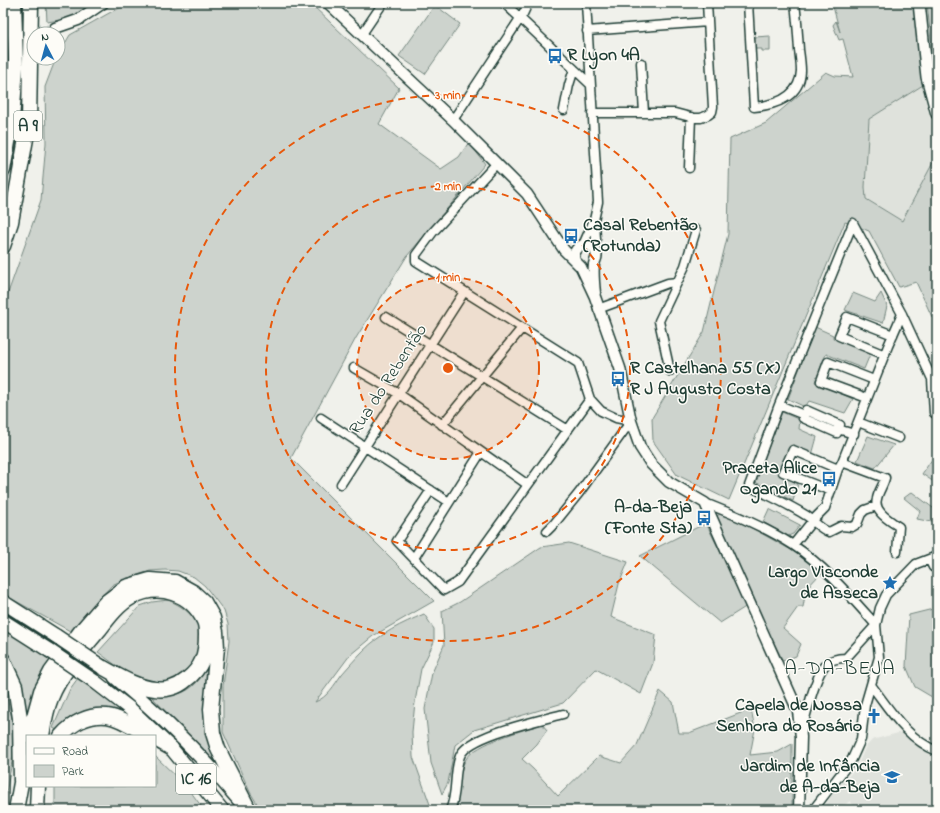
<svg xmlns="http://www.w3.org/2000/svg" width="940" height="813" viewBox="0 0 940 813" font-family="'Indie Flower',sans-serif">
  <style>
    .built { fill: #dfe2dc }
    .green { fill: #cdd3cd; stroke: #768880 }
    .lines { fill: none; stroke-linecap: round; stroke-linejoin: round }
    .tertiary-tunnel { stroke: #c6cdc6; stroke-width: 10; stroke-dasharray: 10 5; stroke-linecap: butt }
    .minor-casing { stroke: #1f3d34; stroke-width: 11 }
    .tertiary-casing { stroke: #1f3d34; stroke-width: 13 }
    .secondary-casing { stroke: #1f3d34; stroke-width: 14 }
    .trunk-casing { stroke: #1f3d34; stroke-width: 16 }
    .motorway-casing { stroke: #1f3d34; stroke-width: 17 }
    .minor { stroke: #fdfcf7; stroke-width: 8 }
    .tertiary { stroke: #fdfcf7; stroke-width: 10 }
    .secondary { stroke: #fdfcf7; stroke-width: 11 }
    .trunk { stroke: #fdfcf7; stroke-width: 13 }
    .motorway { stroke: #fdfcf7; stroke-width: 14 }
    .trunk-bridge-casing { stroke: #1f3d34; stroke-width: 16; stroke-linecap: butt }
    .trunk-bridge { stroke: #fdfcf7; stroke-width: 13 }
    .ring { fill: none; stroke: #e8590c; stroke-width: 2; stroke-dasharray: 7 5 }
    .labels { text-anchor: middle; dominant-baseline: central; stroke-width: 3; stroke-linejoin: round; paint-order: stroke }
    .shield { fill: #fdfcf7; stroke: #62766e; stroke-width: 1 }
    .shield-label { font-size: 17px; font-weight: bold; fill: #1f3d34 }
    .poi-label { font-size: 18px; font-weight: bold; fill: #1f3d34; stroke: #fdfcf7; text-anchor: end }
    .street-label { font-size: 18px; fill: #1f3d34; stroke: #fdfcf7 }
    .quarter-label { font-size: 20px; letter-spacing: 1px; fill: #1f3d34; stroke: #fdfcf7 }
    .centre { fill: #e8590c; stroke: #fdfcf7; stroke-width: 2 }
    .ring-label { font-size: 12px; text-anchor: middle; font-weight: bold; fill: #e8590c; stroke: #fdfcf7; stroke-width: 3; stroke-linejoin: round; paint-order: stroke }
  </style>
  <rect width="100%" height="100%" fill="#f0f1eb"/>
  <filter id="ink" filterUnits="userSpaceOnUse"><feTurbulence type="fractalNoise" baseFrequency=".025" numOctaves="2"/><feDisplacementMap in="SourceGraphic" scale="8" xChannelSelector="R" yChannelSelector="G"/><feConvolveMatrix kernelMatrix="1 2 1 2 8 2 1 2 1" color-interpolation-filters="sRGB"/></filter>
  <g filter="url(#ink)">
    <path class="built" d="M923 85 937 143V155L902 221 866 199 865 187 869 119Z
      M902 732 925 750 937 756V810H857L850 801 838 810H822L837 788 857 767 865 748 872 740Z"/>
    <path class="green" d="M46 3H96L72 18 47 22Z
      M131 3H310L399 88 379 124 441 169 459 157 469 142 485 164 407 256 356 338 291 458 434 601 373 636 350 655 315 702C328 697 334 685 342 674 349 666 356 658 363 651 381 633 401 624 424 614L434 629V642L421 669 415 702 412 732 413 757 432 810H261L250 792 223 732V686L229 641 228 624 224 611 205 586 194 577 178 571 165 570 150 571 125 579 112 585 70 631 3 594V307L41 200 46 143 45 87 56 58H58V55L70 35 111 12Z
      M832 3H915L923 85 869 119 865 187 866 199 902 221 937 155V312L932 317 916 282 899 287 869 231 845 222 729 500 677 475 653 441 652 418 704 332 728 234 730 139 766 123 826 72 835 76 853 77 843 39 839 40 833 25 836 21 840 32Z
      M927 3H937V56L933 59Z
      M435 5 460 24 425 74 399 56Z
      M770 36V51H762V49H754V37Z
      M853 293 875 302 881 293 887 306 883 323 845 310Z
      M815 327 833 335V338L871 352 864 369 826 354 815 382 853 399 845 413 809 401 805 407 788 399Z
      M782 412 800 420 799 429 817 437 812 455 791 446 779 474 798 484 793 501 755 482Z
      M868 436 894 445 875 468 857 461Z
      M937 452V484L922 474Z
      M912 492 937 511V523L917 519 920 511 904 498Z
      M769 509 800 525 793 534 788 536 763 522Z
      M720 514 741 522 802 556 821 573 806 589 803 607H798L783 628 801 644 796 656 783 661 763 621 715 517Z
      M706 523 747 606 720 623 640 556Z
      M569 543 628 562 619 584 611 617 656 635 653 663 641 694 596 669 563 703 474 730 455 745 448 783 442 794 431 763 425 709 432 673 444 645 442 611 460 602 541 547Z
      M168 600C185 607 201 620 201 640 201 649 195 661 192 670L176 680 159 684 144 683 129 675 98 652 140 606 152 602Z
      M937 608V700L915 687 906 666 909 615Z
      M3 628 53 662 26 720 17 679 3 646Z
      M207 668 212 670 208 722 214 762 151 696C165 697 182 696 193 686 199 681 203 674 207 668Z
      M78 678 135 721C126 719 96 710 88 711 76 712 64 720 57 730L53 728 70 689Z
      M3 682 15 730 12 762 3 808Z
      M660 691 673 702 679 733H689L751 709 755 729 750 755 778 752 792 744V810H457C458 793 457 774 466 759 476 743 524 730 542 724L547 730 537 744 522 759 533 769 558 796 599 756 621 763 637 745Z
      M155 756 188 788 204 810H55V786H155Z"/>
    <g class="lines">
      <path class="tertiary-tunnel" d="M3 39 55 28"/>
      <defs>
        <path id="minor" d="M504 3 590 84
          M748 3 754 107C775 105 800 97 801 71 801 64 800 57 799 50 798 34 797 19 795 3
          M587 31 708 22
          M362 34 383 3
          M641 63 644 113
          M564 110 569 85 574 69
          M592 113H675L694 118H701L708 115 712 112 713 107 707 3
          M453 120 523 14 528 3
          M497 163 433 232 416 255V261L578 363 590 399 601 411 616 418 631 421 579 493 554 524 547 531
          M689 168 691 117
          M595 223 596 239 595 250
          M853 223 779 405 749 486C768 495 788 504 807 516 814 521 820 529 829 532L841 526 852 527 857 524 861 514 865 510 876 506
          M853 223 902 314 932 379 934 413 937 415
          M583 245 594 220 598 202 586 3
          M598 309 668 283 677 282
          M386 317 568 430
          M885 355 839 336 847 317 893 335
          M354 368 399 394 528 485
          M670 371 659 321 685 266 696 230
          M867 398 821 381 828 362 874 380
          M779 405 804 415
          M806 410 840 425 837 433 803 418Z
          M321 418 449 502
          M858 422 899 438
          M442 425 522 328
          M838 429 854 434
          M842 462 885 478C883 486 878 492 877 499 873 512 891 521 899 527L897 552
          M341 484 464 292
          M431 490 397 541 444 590 458 582 590 399
          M831 491 783 472 793 450 838 469
          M705 503C735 515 765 527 793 545 825 566 851 597 876 625
          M793 545 813 520 825 508 838 469 842 462 888 346 902 314
          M414 558 481 452
          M929 559 933 567 937 569
          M871 685C890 710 907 739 937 751
          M802 731C805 717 816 675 825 665 830 660 839 658 846 658L876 625
          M450 810C458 793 453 774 460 756 468 735 541 720 563 714
          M813 810 852 759 861 739 865 705 879 657 876 625 880 608 886 595 916 564 937 556"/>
        <path id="tertiary" d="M328 3 453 120 527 194 564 250 581 267 595 297 620 368 631 421 640 447 651 464 669 482 705 503 798 711 801 737 799 810
          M55 28 78 20 103 3
          M574 259C573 244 592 239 596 253 598 257 595 260 594 264 593 273 594 284 595 293"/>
        <path id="secondary" d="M919 3 927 77 937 114"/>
        <path id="trunk" d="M3 602 56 636
          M3 621 50 651
          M115 677C161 715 203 757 241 802
          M94 681 129 708 171 748 222 810"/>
        <path id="motorway" d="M3 170 12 120 16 66 14 3
          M3 246 11 222 29 122 31 3
          M3 660 15 686 20 718 21 781
          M30 736 33 720 41 691 51 672 81 631 106 602 126 587 150 580 175 582 193 592 204 602 213 618 216 632 217 648 211 709 213 733 218 749 249 810
          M42 736C44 723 46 710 51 698 61 673 83 649 100 629 109 617 119 604 132 597 159 583 191 593 204 621 206 625 206 631 206 635 206 655 202 668 186 680 178 687 166 691 155 689 136 687 119 676 102 667
          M61 736C72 723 89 714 107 716 122 718 136 729 149 736
          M155 739 171 748
          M16 810 23 772
          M37 810 38 786"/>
      </defs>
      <use href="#minor" class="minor-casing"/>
      <use href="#tertiary" class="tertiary-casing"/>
      <use href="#secondary" class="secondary-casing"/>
      <use href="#trunk" class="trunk-casing"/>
      <use href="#motorway" class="motorway-casing"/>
      <use href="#minor" class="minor"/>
      <use href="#tertiary" class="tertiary"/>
      <use href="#secondary" class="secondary"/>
      <use href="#trunk" class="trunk"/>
      <use href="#motorway" class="motorway"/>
      <defs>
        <path id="trunk-bridge" d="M56 636 102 667
          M50 651 94 681"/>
      </defs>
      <use href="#trunk-bridge" class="trunk-bridge-casing"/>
      <use href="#trunk-bridge" class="trunk-bridge"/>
    </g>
  </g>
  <circle cx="448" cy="368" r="91" fill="#e8590c" fill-opacity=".12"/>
  <g class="ring">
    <circle cx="448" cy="368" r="91"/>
    <circle cx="448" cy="368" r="182"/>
    <circle cx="448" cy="368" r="273"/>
  </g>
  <defs>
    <symbol id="bus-bare" viewBox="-9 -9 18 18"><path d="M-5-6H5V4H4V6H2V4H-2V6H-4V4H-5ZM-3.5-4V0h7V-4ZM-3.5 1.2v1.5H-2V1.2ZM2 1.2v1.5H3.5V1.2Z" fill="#1f6fb2" stroke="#fdfcf7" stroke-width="2.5" paint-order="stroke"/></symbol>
    <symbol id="sight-bare" viewBox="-9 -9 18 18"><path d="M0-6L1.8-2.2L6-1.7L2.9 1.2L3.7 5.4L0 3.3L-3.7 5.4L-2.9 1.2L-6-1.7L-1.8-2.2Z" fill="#1f6fb2" stroke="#fdfcf7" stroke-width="2.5" paint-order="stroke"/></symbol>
    <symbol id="church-bare" viewBox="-9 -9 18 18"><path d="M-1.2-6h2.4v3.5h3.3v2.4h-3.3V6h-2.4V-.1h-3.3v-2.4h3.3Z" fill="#1f6fb2" stroke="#fdfcf7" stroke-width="2.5" paint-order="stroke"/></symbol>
    <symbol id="school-bare" viewBox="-9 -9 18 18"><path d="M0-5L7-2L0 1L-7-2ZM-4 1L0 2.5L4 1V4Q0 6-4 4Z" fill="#1f6fb2" stroke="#fdfcf7" stroke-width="2.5" paint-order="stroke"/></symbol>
  </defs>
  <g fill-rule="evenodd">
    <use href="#bus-bare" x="544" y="45" width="22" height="22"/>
    <use href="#bus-bare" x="560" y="225" width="22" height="22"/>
    <use href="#bus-bare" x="607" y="368" width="22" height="22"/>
    <use href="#bus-bare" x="818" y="468" width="22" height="22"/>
    <use href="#bus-bare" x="693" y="507" width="22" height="22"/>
    <use href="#sight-bare" x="879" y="572" width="22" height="22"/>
    <use href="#church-bare" x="863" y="705" width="22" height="22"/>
    <use href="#school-bare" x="881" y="766" width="22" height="22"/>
  </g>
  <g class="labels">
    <g class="shield">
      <rect x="14" y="111" width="28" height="30" rx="3"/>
      <rect x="176" y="764" width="40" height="30" rx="3"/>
    </g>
    <g class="shield-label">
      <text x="28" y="126">A 9</text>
      <text x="196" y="779">IC 16</text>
    </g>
    <g class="poi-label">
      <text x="567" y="56" text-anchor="start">R Lyon 4A</text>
      <text x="583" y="226" text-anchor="start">Casal Rebentão<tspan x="583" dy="21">(Rotunda)</tspan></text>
      <text x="630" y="369" text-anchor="start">R Castelhana 55 (X)<tspan x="630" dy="21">R J Augusto Costa</tspan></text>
      <text x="817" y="469">Praceta Alice<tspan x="817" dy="21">Ogando 21</tspan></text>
      <text x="692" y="508">A-da-Beja<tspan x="692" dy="21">(Fonte Sta)</tspan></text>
      <text x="878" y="573">Largo Visconde<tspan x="878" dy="21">de Asseca</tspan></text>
      <text x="862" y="706">Capela de Nossa<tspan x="862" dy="21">Senhora do Rosário</tspan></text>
      <text x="880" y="767">Jardim de Infância<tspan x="880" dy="21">de A-da-Beja</tspan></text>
    </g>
    <g class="street-label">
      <text transform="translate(389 380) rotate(-57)">Rua do Rebentão</text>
    </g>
    <g class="quarter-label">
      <text x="840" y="669">A-DA-BEJA</text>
    </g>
  </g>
  <circle cx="448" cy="368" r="6" class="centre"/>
  <g class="ring-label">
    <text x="448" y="99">3 min</text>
    <text x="448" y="190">2 min</text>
    <text x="448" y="281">1 min</text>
  </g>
  <rect width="940" height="813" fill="none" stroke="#fdfcf7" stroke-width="16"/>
  <rect x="8" y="8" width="924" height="797" fill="none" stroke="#1f3d34" stroke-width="1.5" filter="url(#ink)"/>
  <rect x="26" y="735" width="130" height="52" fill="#fdfcf7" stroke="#a4b0a9"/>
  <rect x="34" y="748" width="20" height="6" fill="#fdfcf7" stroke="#a4b0a9"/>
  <text x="62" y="755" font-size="12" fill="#1f3d34">Road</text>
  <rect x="34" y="765" width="20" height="12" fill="#cdd3cd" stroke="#a4b0a9"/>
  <text x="62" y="775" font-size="12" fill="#1f3d34">Park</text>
  <g transform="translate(46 46) rotate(354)"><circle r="19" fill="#fdfcf7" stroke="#a4b0a9"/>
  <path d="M0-3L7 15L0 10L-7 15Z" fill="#1f6fb2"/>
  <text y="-6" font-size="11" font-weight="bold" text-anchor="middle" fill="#1f3d34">N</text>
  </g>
</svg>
